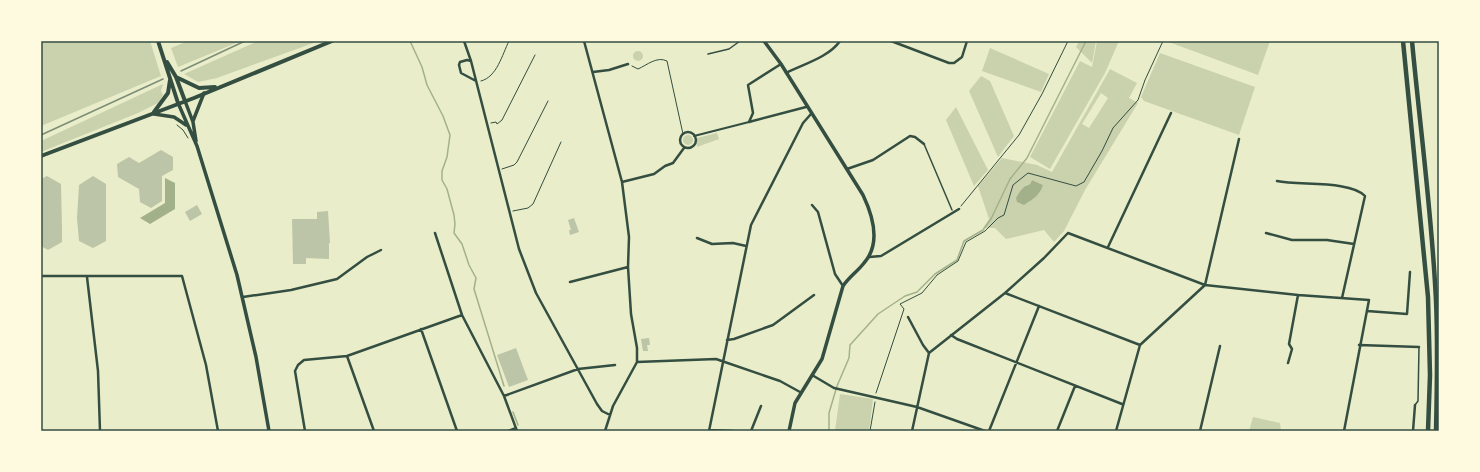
<svg xmlns="http://www.w3.org/2000/svg" width="1480" height="472" viewBox="0 0 1480 472" font-family="'Roboto Condensed',sans-serif">
  <style>
    .green { fill: #cad2ad; fill-rule: evenodd }
    .water { fill: #a3b18a }
    .lines { fill: none; stroke-linecap: round; stroke-linejoin: round }
    .stream { stroke: #a3b18a; stroke-width: 1.5 }
    .building { fill: #bcc5a7 }
    .path { stroke: #344e41; stroke-width: 1 }
    .service { stroke: #344e41; stroke-width: 1.5 }
    .pedestrian { stroke: #344e41; stroke-width: 2 }
    .minor { stroke: #344e41; stroke-width: 2.5 }
    .tertiary { stroke: #344e41; stroke-width: 3.5 }
    .secondary { stroke: #344e41; stroke-width: 4 }
    .trunk { stroke: #344e41; stroke-width: 4.5 }
    .rail { stroke: #7c8e77; stroke-width: 1.5 }
    .neatline { fill: none; stroke: #344e41; stroke-width: 1.5 }
  </style>
  <rect width="100%" height="100%" fill="#e9edc9"/>
  <path class="green" d="M41 41H150L161 76 41 126Z
    M188 41H241L178 67 171 48Z
    M258 41H319L217 78 198 82 184 74Z
    M1079 41H1096L1092 63 1076 47Z
    M1097 41H1119L1105 73 1050 169 1030 157 1080 61 1092 67Z
    M1166 41H1270L1258 75Z
    M990 48 1049 74 1041 92 982 71Z
    M633 56a5 5 0 1 1 10 0a5 5 0 1 1-10 0Z
    M1160 53 1255 87 1239 135 1144 101 1141 97Z
    M1110 69 1137 83 1129 98 1138 103 1085 190 1064 231 1054 242 1044 230 1006 239 995 228H983L989 219 978 186 1002 158 1037 165 1052 172ZM1101 93 1108 98 1089 128 1082 124ZM1032 180 1043 185 1028 203 1026 185 1030 184Z
    M981 76 990 81 1014 136 998 157 969 91Z
    M163 84 161 91 163 95 158 103 138 113 41 152V141Z
    M956 107 988 170 974 186 946 120Z
    M717 133 719 139 697 147V138Z
    M683 140a5 5 0 1 1 10 0a5 5 0 1 1-10 0Z
    M840 394 873 399 869 431H835Z
    M1253 417 1280 423 1281 431H1249Z"/>
  <path class="water" d="M165 178 175 183V209L150 224 140 218 165 203Z
    M1032 180 1043 185C1040 195 1032 200 1024 205L1017 202 1016 198C1020 191 1023 186 1030 184Z"/>
  <g class="lines">
    <path class="stream" d="M410 41 422 67 427 85 443 116 450 135 447 157 442 171V180L447 189 454 215 455 224 454 233 462 244 469 265 476 278 474 289 504 386
      M513 412 518 425
      M520 430V431
      M829 431V413L837 386 849 358 850 345 878 314 905 296 917 292 935 274 957 260 964 241 983 230 991 219 1010 179 1027 158 1086 41"/>
  </g>
  <path class="building" d="M161 150 173 157V170L162 176V201L151 208 140 202 139 189 118 177 117 164 129 157 139 163Z
    M47 176 61 184 62 229V242L48 250 41 246V179Z
    M93 176 106 184V241L93 248 79 241 77 218 79 185Z
    M197 205 202 214 190 221 185 212Z
    M328 211 330 243H329V259L306 258V264H293L292 219H317V212Z
    M574 218 579 232 570 235 569 230H571L568 220Z
    M649 338 650 345H647L648 351H643L641 339Z
    M516 348 528 380 509 387 497 355Z"/>
  <g class="lines">
    <path class="path" d="M632 66 638 69C647 65 657 56 667 61L683 134
      M481 81C497 77 502 55 509 41
      M491 123 496 122 497 124 502 120 535 55
      M177 125 183 130 188 138
      M502 169 514 165 517 162 548 101
      M961 206 1019 135 1042 94 1068 41
      M513 211 528 208 533 204 561 142
      M876 393 904 309 900 304 922 293 937 275 958 261 966 242 985 231 998 218 1004 215 1013 185 1028 173 1076 186 1084 182 1102 151 1113 128 1138 100 1145 80 1163 41
      M870 431 875 402"/>
    <path class="service" d="M708 54 729 49 740 41
      M924 144 952 210
      M1415 405 1418 401 1419 347"/>
    <path class="pedestrian" d="M694 136 749 122"/>
    <path class="minor" d="M464 41 471 61
      M584 41 622 182 629 237 628 267 631 314 637 348V362L613 406 605 431
      M891 41 949 63H954L962 57 967 41
      M593 72 609 70 628 64
      M786 73C804 64 829 57 840 41
      M476 81 461 73 459 65 460 62 467 60 471 61 519 249 536 293 597 404 602 411 610 415
      M749 122 753 113 748 85 781 64
      M749 122 806 107
      M680 140a8 8 0 1 1 16 0a8 8 0 1 1-16 0Z
      M847 169 873 160 910 136 915 137 924 144
      M1277 181C1299 186 1350 180 1365 196L1342 298
      M622 182 654 174 665 166 673 163 684 148
      M812 205 818 212 835 274 843 286
      M435 233 462 315 504 396 517 431
      M1266 233 1292 240H1327L1354 244
      M697 238 712 244 733 243 746 246
      M1108 247 1171 113
      M869 257 881 256 959 209
      M41 276H182L206 365 218 431
      M87 277 98 371 100 431
      M570 282 628 267
      M1005 293 1140 345
      M243 297 291 290 337 279 367 257 381 250
      M1367 311 1407 314 1410 272
      M908 317 923 345 929 353
      M421 329 457 431
      M951 335 957 339 1122 404
      M727 340 734 339 773 325 814 295
      M1359 345 1419 347
      M347 356 374 431
      M637 362 716 359 780 381 800 392
      M1288 363 1292 349 1289 344 1298 295
      M812 375 834 388 917 407 985 431
      M504 396 578 369 615 365
      M709 430 733 431
      M305 431 295 371 298 365 304 360 347 356 462 315
      M508 431 516 428
      M709 431 751 225 803 123 811 114
      M751 431 761 406
      M912 431 929 353 1005 293 1044 258 1068 233 1205 285 1298 295 1369 300 1344 431
      M989 431 1039 306
      M1057 431 1075 386
      M1116 431 1140 345 1205 285 1239 139
      M1200 431 1220 346
      M1413 431 1415 405"/>
    <path class="tertiary" d="M764 41 781 64 863 195C873 216 881 244 864 263 857 272 849 277 843 286L822 359 795 403 789 431
      M185 101 193 122 196 141
      M178 103 197 146 237 275 256 357 269 431
      M154 114 174 117 186 125
      M193 121 204 93"/>
    <path class="secondary" d="M158 41 178 103
      M167 62 176 77 185 101
      M176 77 199 88 215 87
      M154 112 168 93 170 80
      M41 156 194 98 332 41"/>
    <path class="trunk" d="M1403 41 1428 297 1430 375 1428 431
      M1412 41C1420 127 1432 214 1436 301 1438 344 1437 388 1436 431"/>
    <path class="rail" d="M181 71 245 41
      M41 135 163 79"/>
  </g>
  <rect width="1480" height="472" fill="none" stroke="#fefae0" stroke-width="84"/>
  <rect x="42" y="42" width="1396" height="388" class="neatline"/>
</svg>
